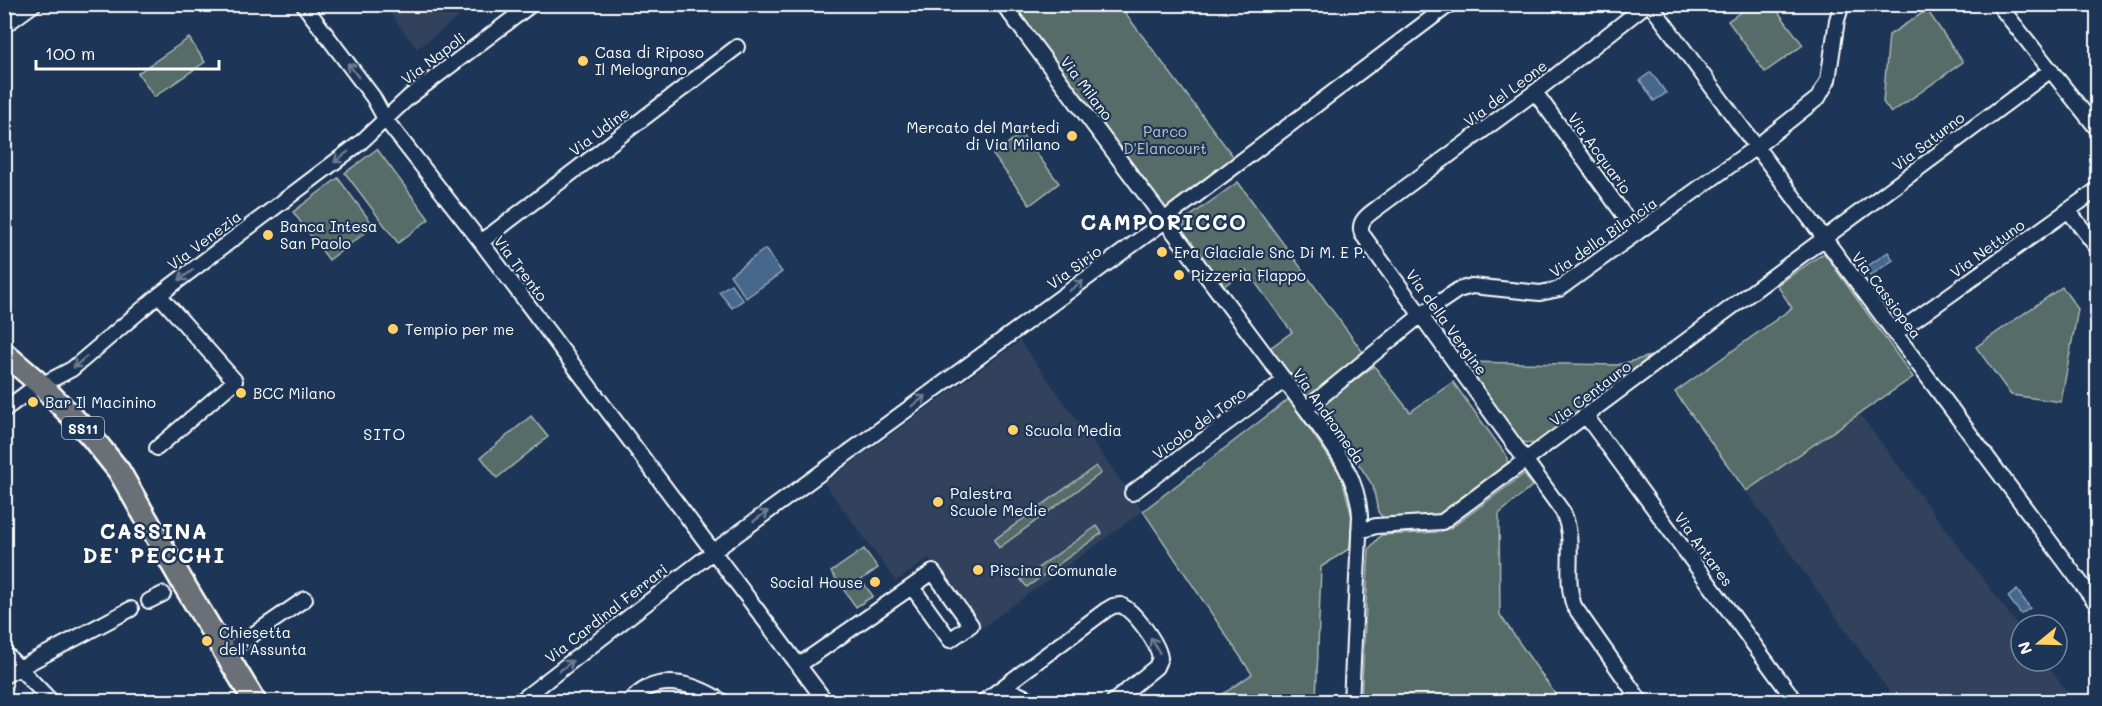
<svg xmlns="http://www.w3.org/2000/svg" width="2102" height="706" viewBox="0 0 2102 706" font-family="Mali,sans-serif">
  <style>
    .built { fill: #30425c }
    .green { fill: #576c67; stroke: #abb6b3; stroke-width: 1.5 }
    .water { fill: #45688c; stroke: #8fa4ba; stroke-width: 1.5 }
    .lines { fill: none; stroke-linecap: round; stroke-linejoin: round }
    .street-casing { stroke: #fff; stroke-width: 18 }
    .primary-casing { stroke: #fff; stroke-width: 26 }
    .street { stroke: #1d3557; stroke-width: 14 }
    .primary { stroke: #6a7074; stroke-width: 21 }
    .oneway { stroke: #6c7c92 }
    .poi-dot { fill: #ffd166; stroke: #1d3557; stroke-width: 2 }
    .labels { text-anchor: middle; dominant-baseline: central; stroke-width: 4.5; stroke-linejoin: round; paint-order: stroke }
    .shield { fill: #1d3557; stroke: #bbc2cd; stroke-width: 1.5 }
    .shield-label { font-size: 14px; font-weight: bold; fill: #fff }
    .poi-label { font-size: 15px; fill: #fff; stroke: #1d3557; text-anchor: start }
    .street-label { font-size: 15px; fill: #fff; stroke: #1d3557 }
    .park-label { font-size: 15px; fill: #bcc4c2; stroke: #1d3557 }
    .neighbourhood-label { font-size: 16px; letter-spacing: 1.5px; fill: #fff; stroke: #1d3557 }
    .district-label { font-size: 21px; font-weight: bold; letter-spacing: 1.5px; fill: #fff; stroke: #1d3557 }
  </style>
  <rect width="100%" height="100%" fill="#1d3557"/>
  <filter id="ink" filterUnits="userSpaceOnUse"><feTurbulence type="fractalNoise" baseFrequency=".0167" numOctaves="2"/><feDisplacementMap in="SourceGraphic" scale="12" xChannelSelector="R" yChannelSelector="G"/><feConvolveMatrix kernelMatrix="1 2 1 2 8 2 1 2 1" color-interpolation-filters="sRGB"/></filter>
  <g filter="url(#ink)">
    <path class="built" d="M384 5H474L417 49Z
      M1020 341 1143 511 980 629 929 558 896 581 824 483Z
      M1859 413 2021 630V661H2044L2074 701H1896L1746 491Z"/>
    <path class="green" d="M1752 4 1773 5 1803 45 1765 72 1728 21Z
      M1014 5H1119L1236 160 1164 216Z
      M1927 10 1963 62 1891 113 1883 102 1889 35Z
      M189 38 205 62 154 97 138 73Z
      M1021 133 1059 183 1030 205 993 155Z
      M377 149 429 219 398 243 345 173Z
      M338 178 374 226 329 260 293 212Z
      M1238 182 1365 355 1308 399 1270 348 1292 332 1246 270 1224 286 1183 231 1185 220Z
      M1824 253 1913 377 1746 491 1675 392 1792 308 1777 285Z
      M2062 287 2078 309 2061 402 2011 395 1976 347Z
      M1651 356 1537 445 1519 441 1464 362 1617 365Z
      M1374 366 1410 412 1453 382 1506 455 1508 464 1437 517 1385 520 1378 512 1373 486 1321 406Z
      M1289 399 1341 475 1352 517 1350 548 1321 567 1316 701H1213L1252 674 1143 511Z
      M531 416 548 437 497 478 481 457Z
      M1096 466 1101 473 999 548 994 540Z
      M1524 474 1532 486 1499 514 1500 615 1560 701H1361L1369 549 1381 535 1439 532 1452 527Z
      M1097 526 1102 533 1027 587 1021 580Z
      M864 549 878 568 861 580 873 596 856 607 831 572Z"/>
    <path class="water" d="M1651 72 1666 93 1654 101 1640 80Z
      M765 249 782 272 746 298 730 275Z
      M1888 252 1893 260 1870 276 1865 268Z
      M731 284 743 300 732 308 719 292Z
      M2017 590 2030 608 2021 614 2008 597Z"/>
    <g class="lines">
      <defs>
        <path id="street" d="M303 4 373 97 385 119 481 242 826 702
          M1003 4 1306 409C1330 442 1358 474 1360 516L1351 702
          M1650 4 2098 606
          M1998 4 2098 130
          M4 26 34 4
          M1535 92 1637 233
          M2068 210 2098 249
          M481 242 737 47
          M1895 334 2098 189
          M1306 409 1421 315 1458 290 1472 286 1540 293 1559 289 1756 147 1818 98 1828 80 1837 20 1842 4
          M4 410 28 392 72 369 159 295 360 143 409 97 532 4
          M1586 416 1796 702
          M157 448 235 381 159 295
          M1132 493 1285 380
          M1359 531 1376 526 1442 522 2051 70
          M149 601 163 594
          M4 652 52 702
          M226 653 305 599
          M799 665 933 572 971 625 950 640 912 587
          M4 676 131 609
          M1003 687 1035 702
          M519 702 714 551 1165 221 1174 212 1450 4
          M630 702C655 671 695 683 723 702
          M983 702 1106 610 1113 606 1121 605C1135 612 1158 643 1160 658L1156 667 1113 702
          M1641 702 1574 606C1563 575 1577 543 1563 512L1362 234C1357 220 1370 214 1380 206L1535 92 1647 4"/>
        <path id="primary" d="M4 353 41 385 90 435 119 471 183 583 255 702"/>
      </defs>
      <use href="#street" class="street-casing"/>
      <use href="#primary" class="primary-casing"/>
      <use href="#street" class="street"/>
      <use href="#primary" class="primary"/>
    </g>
    <defs><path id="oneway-shaft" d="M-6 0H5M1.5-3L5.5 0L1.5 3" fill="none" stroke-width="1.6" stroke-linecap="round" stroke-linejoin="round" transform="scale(1.5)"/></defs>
    <g class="oneway">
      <use href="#oneway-shaft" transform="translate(353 70) rotate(-127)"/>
      <use href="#oneway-shaft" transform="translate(341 157) rotate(143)"/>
      <use href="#oneway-shaft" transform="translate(186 275) rotate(143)"/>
      <use href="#oneway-shaft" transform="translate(1076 286) rotate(-36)"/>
      <use href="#oneway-shaft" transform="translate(80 362) rotate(139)"/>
      <use href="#oneway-shaft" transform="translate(919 401) rotate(-36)"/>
      <use href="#oneway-shaft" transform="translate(761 516) rotate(-36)"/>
      <use href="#oneway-shaft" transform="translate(1155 645) rotate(-120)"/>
      <use href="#oneway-shaft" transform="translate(566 666) rotate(-38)"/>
    </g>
  </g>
  <g class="poi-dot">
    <circle cx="583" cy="61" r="6"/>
    <circle cx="1072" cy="136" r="6"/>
    <circle cx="268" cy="235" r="6"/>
    <circle cx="1162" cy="252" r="6"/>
    <circle cx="1179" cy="275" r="6"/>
    <circle cx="393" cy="329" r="6"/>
    <circle cx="241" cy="393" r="6"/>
    <circle cx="33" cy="402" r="6"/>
    <circle cx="1013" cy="430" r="6"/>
    <circle cx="938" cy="502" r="6"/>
    <circle cx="978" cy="570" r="6"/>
    <circle cx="875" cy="582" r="6"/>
    <circle cx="207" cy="641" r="6"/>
  </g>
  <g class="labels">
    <rect class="shield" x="62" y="417" width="42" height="22" rx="4.5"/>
    <g class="shield-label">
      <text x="83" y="428">SS11</text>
    </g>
    <g class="poi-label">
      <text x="595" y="52">Casa di Riposo<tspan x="595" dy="17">Il Melograno</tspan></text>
      <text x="1060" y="127" text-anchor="end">Mercato del Martedì<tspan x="1060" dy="17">di Via Milano</tspan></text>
      <text x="280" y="226">Banca Intesa<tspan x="280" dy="17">San Paolo</tspan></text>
      <text x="1174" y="252">Era Glaciale Snc Di M. E P.</text>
      <text x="1191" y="275">Pizzeria Flappo</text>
      <text x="405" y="329">Tempio per me</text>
      <text x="253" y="393">BCC Milano</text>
      <text x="45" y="402">Bar Il Macinino</text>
      <text x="1025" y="430">Scuola Media</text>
      <text x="950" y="493">Palestra<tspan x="950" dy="17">Scuole Medie</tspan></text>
      <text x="990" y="570">Piscina Comunale</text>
      <text x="863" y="582" text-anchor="end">Social House</text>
      <text x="219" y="632">Chiesetta<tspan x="219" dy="17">dell’Assunta</tspan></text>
    </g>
    <g class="street-label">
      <text transform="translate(433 58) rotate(-37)">Via Napoli</text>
      <text transform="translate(1087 88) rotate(53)">Via Milano</text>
      <text transform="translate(1505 93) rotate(-37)">Via del Leone</text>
      <text transform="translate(599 131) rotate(-37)">Via Udine</text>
      <text transform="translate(1928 141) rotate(-37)">Via Saturno</text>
      <text transform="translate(1600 153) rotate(54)">Via Acquario</text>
      <text transform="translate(1603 237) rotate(-35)">Via della Bilancia</text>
      <text transform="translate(204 240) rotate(-37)">Via Venezia</text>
      <text transform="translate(1987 248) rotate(-36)">Via Nettuno</text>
      <text transform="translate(1074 267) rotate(-36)">Via Sirio</text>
      <text transform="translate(521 268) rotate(53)">Via Trento</text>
      <text transform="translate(1887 295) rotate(53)">Via Cassiopea</text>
      <text transform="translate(1447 322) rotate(54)">Via della Vergine</text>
      <text transform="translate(1590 393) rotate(-37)">Via Centauro</text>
      <text transform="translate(1329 416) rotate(55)">Via Andromeda</text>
      <text transform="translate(1199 423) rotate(-36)">Vicolo del Toro</text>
      <text transform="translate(1704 549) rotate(54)">Via Antares</text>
      <text transform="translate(606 613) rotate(-38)">Via Cardinal Ferrari</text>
    </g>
    <g class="park-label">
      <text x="1165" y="131">Parco<tspan x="1165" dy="17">D'Elancourt</tspan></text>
    </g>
    <g class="neighbourhood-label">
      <text x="385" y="433">SITO</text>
    </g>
    <g class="district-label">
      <text x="1164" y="221">CAMPORICCO</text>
      <text x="154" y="530">CASSINA<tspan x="154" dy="24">DE' PECCHI</tspan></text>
    </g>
  </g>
  <rect width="2102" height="706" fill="none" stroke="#1d3557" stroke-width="24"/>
  <rect x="12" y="12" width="2078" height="682" fill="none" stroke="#fff" stroke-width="2" filter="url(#ink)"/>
  <g transform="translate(2039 643) rotate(251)"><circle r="28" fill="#1d3557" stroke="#77869a" stroke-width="1.5"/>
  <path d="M0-4.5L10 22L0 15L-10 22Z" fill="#ffd166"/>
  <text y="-9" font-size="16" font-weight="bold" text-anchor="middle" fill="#ffffff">N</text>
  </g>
  <path d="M36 60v9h183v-9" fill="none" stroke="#ffffff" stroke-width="3"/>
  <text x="45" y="60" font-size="18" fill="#ffffff" stroke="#1d3557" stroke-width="4.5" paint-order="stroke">100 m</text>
</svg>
